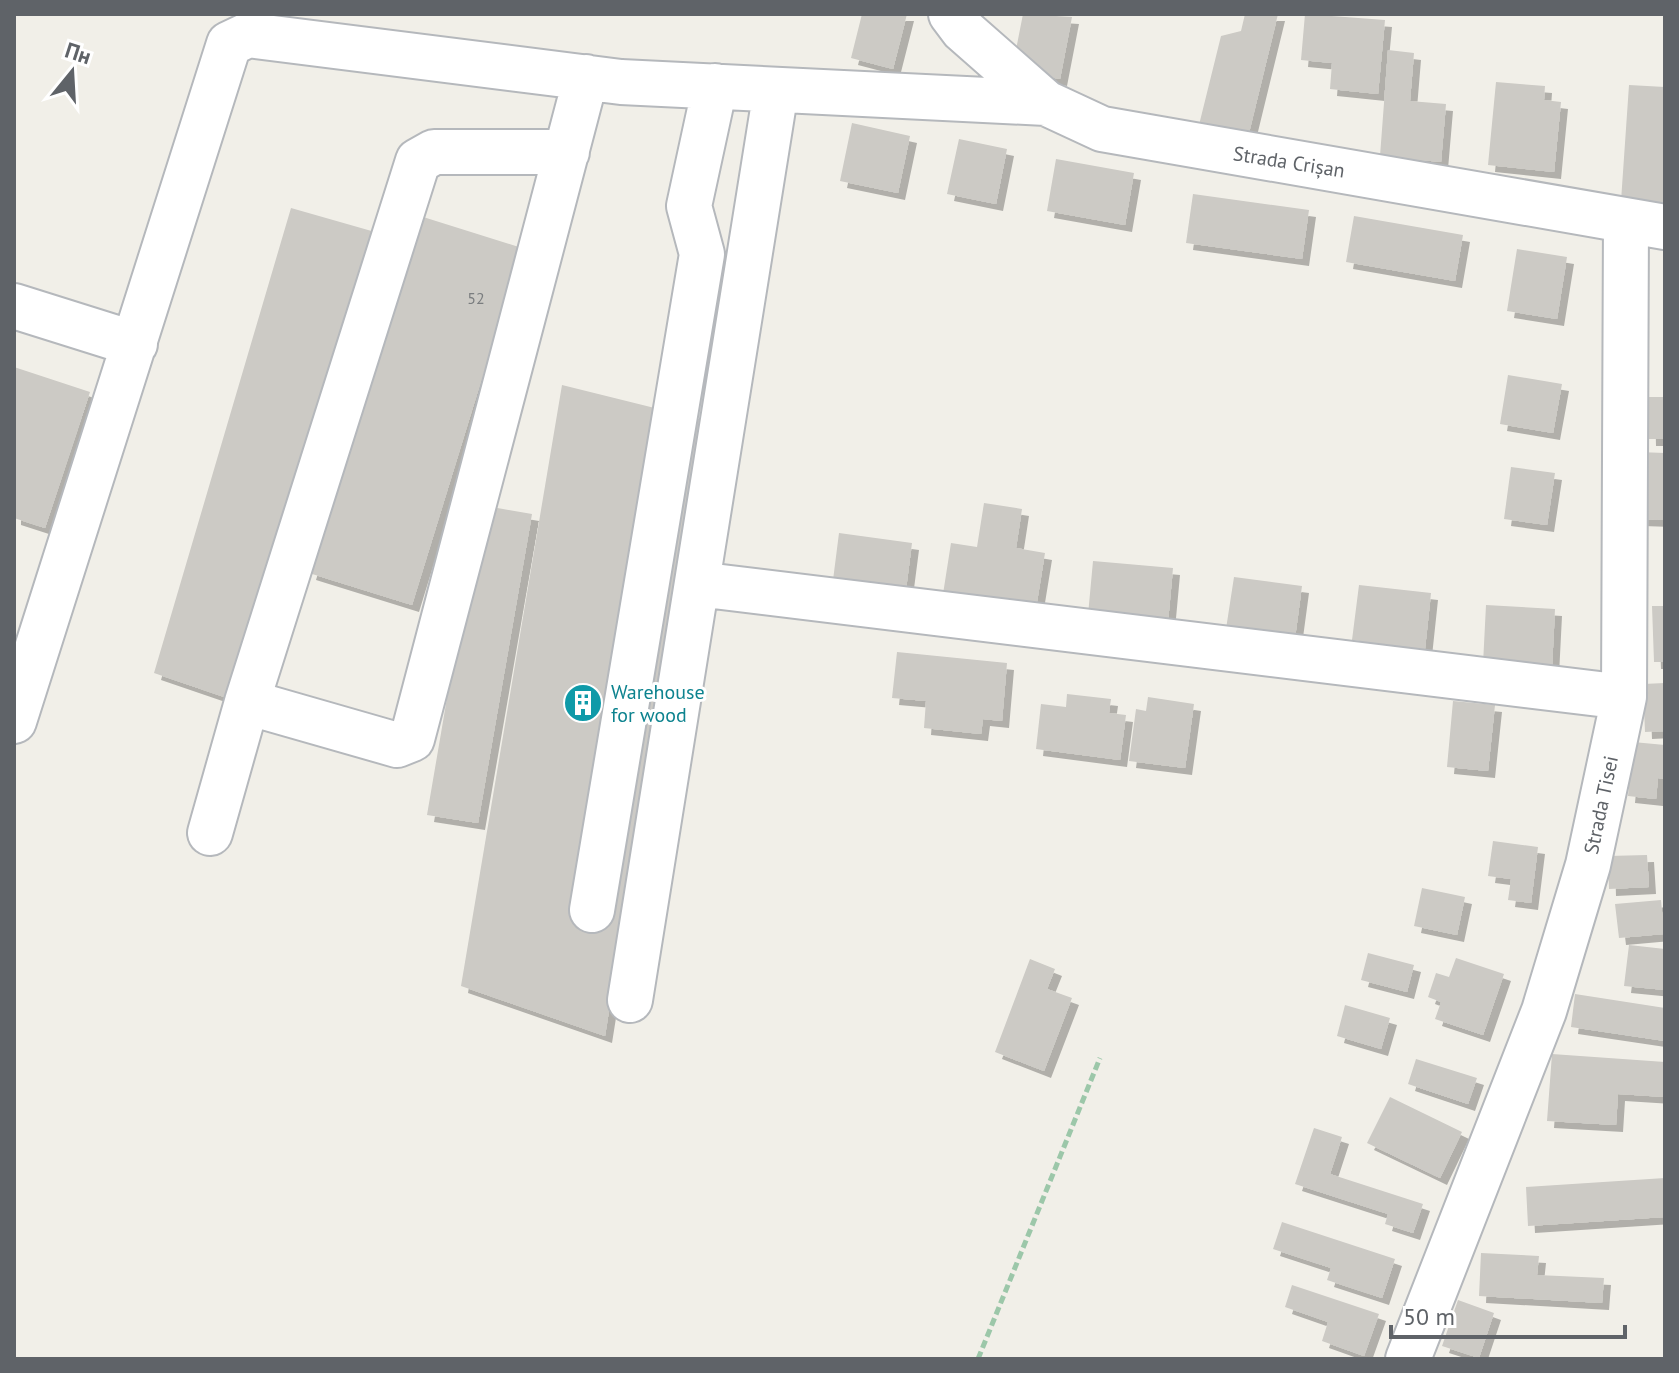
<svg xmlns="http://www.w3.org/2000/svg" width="1679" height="1373" viewBox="0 0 1679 1373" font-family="'PT Sans',sans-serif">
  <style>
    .building { fill: #cccac5; filter: url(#shadow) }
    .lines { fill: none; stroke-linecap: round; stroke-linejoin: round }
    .minor-casing { stroke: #b5b8bc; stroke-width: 48 }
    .path { stroke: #9cc7a9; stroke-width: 5; stroke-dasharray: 8 4; stroke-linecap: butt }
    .minor { stroke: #fff; stroke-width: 44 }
    .labels { text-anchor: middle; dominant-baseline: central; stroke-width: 6; stroke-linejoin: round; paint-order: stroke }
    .number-label { font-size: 16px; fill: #7a7d7f }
    .street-label { font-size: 20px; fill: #5f6368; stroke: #fff }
    .culture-label { font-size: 20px; fill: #0d838f; stroke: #fff; text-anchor: start }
  </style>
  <defs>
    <filter id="shadow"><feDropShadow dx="7" dy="7" stdDeviation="0" flood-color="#0004"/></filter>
  </defs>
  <rect width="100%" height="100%" fill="#f1efe8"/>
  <path class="building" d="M862 14H907L893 69 851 58Z
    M1023 14 1072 17 1060 79 1012 70Z
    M1245 14H1278L1248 137 1199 125 1221 36 1241 31Z
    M1305 14 1385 20 1378 94 1330 89 1332 63 1301 60Z
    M1388 50 1414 53 1410 101 1446 104 1441 162 1380 156Z
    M1496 82 1545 86 1544 100 1561 102 1554 172 1488 165Z
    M1629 85 1665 87V205L1621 201Z
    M852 123 910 136 898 193 840 181Z
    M959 139 1007 149 996 204 947 194Z
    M1056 159 1134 173 1125 225 1047 211Z
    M1193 194 1309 210 1302 259 1186 243Z
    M291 208 375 232 230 699 154 673Z
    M420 216 522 248 412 605 309 573Z
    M1354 216 1463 235 1455 281 1346 262Z
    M1517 249 1567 257 1557 319 1507 311Z
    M14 367 90 392 45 528 14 518Z
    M1508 375 1562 384 1553 433 1500 424Z
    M562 385 703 420 605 1036 461 986Z
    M1648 397H1665V439H1649Z
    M1638 452 1665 453V520L1636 519Z
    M1511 467 1555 473 1547 525 1504 519Z
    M984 503 1022 509 1016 548 1045 553 1036 608 943 594 951 543 977 547Z
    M480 505 532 514 478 823 427 815Z
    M839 533 912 543 905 597 832 588Z
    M1093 561 1173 568 1168 622 1088 615Z
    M1234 577 1302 586 1295 638 1226 629Z
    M1359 585 1431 593 1425 649 1352 640Z
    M1486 605 1555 609 1552 668 1483 664Z
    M1652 606H1665V662H1654Z
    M897 652 1007 663 1002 721 983 719 981 734 924 728 926 701 892 698Z
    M1665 683V731L1645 732 1643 684Z
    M1067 694 1111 699 1109 713 1126 715 1120 760 1036 749 1041 704 1066 707Z
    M1148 697 1194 704 1185 768 1129 761 1136 709 1146 711Z
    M1453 701 1495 705 1488 771 1447 767Z
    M1633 742 1665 745V779L1658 778 1656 799 1628 796Z
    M1493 841 1538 847 1531 903 1508 900 1511 879 1488 876Z
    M1647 855 1649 887 1609 889 1608 856Z
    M1422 888 1465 897 1457 935 1414 926Z
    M1661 900 1664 934 1619 938 1615 904Z
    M1629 945 1665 949V990L1624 986Z
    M1368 953 1414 965 1407 992 1361 980Z
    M1456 958 1504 974 1483 1035 1435 1019 1441 1002 1428 997 1436 973 1449 977Z
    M1030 959 1055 969 1047 989 1072 998 1044 1071 995 1052Z
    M1575 994 1665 1008V1041L1571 1027Z
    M1345 1005 1390 1018 1381 1049 1337 1036Z
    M1552 1054 1665 1062V1097L1618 1094 1616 1125 1547 1121Z
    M1416 1059 1477 1078 1468 1104 1408 1084Z
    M1390 1097 1462 1132 1440 1178 1367 1143Z
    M1314 1128 1342 1137 1330 1174 1423 1204 1413 1233 1385 1224 1388 1214 1295 1184Z
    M1665 1178V1217L1528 1226 1526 1187Z
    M1282 1222 1395 1259 1382 1298 1327 1280 1331 1268 1273 1249Z
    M1481 1253 1539 1256 1537 1275 1604 1278 1602 1303 1479 1296Z
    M1292 1285 1379 1314 1364 1356 1322 1341 1328 1322 1285 1307Z
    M1458 1300 1494 1313 1479 1358 1442 1346Z"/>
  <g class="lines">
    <defs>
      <path id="minor" d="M951 14 963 30 1046 103 1102 129 1665 227
        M14 306 135 344
        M697 584 1624 697
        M247 702 397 745 412 739 586 77
        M14 721 229 44 248 35 621 82 1046 103
        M210 833 247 702 418 161 434 152H567
        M592 910 702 254 689 206 715 86
        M630 1000 776 90
        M1408 1359 1544 1011 1588 865 1624 697 1626 221"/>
    </defs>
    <use href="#minor" class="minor-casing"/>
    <path class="path" d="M978 1359 1100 1058"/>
    <use href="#minor" class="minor"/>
  </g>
  <defs>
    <symbol id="building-disc" viewBox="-11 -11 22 22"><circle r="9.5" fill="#0f9aa8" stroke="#fff"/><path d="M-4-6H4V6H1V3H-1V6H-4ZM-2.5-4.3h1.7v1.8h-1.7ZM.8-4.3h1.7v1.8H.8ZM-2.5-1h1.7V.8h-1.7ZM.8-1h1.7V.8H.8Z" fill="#fff"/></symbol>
  </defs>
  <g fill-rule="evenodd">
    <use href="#building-disc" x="561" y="681" width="44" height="44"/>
  </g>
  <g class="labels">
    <g class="number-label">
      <text x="476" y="298">52</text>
    </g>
    <g class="street-label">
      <text transform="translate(1289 162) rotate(9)">Strada Crișan</text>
      <text transform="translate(1601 805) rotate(-78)">Strada Tisei</text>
    </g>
    <g class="culture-label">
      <text x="611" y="692">Warehouse<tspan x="611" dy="23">for wood</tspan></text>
    </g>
  </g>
  <rect width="1679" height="1373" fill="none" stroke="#5f6368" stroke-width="32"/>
  <g transform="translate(72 72) rotate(18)" stroke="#ffffff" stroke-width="6" paint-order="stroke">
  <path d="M0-6L14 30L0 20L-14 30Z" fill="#5f6368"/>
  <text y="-12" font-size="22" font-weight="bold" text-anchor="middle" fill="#5f6368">Пн</text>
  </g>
  <path d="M1391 1325v12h234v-12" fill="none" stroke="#5f6368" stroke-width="4"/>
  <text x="1403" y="1325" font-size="24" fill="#5f6368" stroke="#ffffff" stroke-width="6" paint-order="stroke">50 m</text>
</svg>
